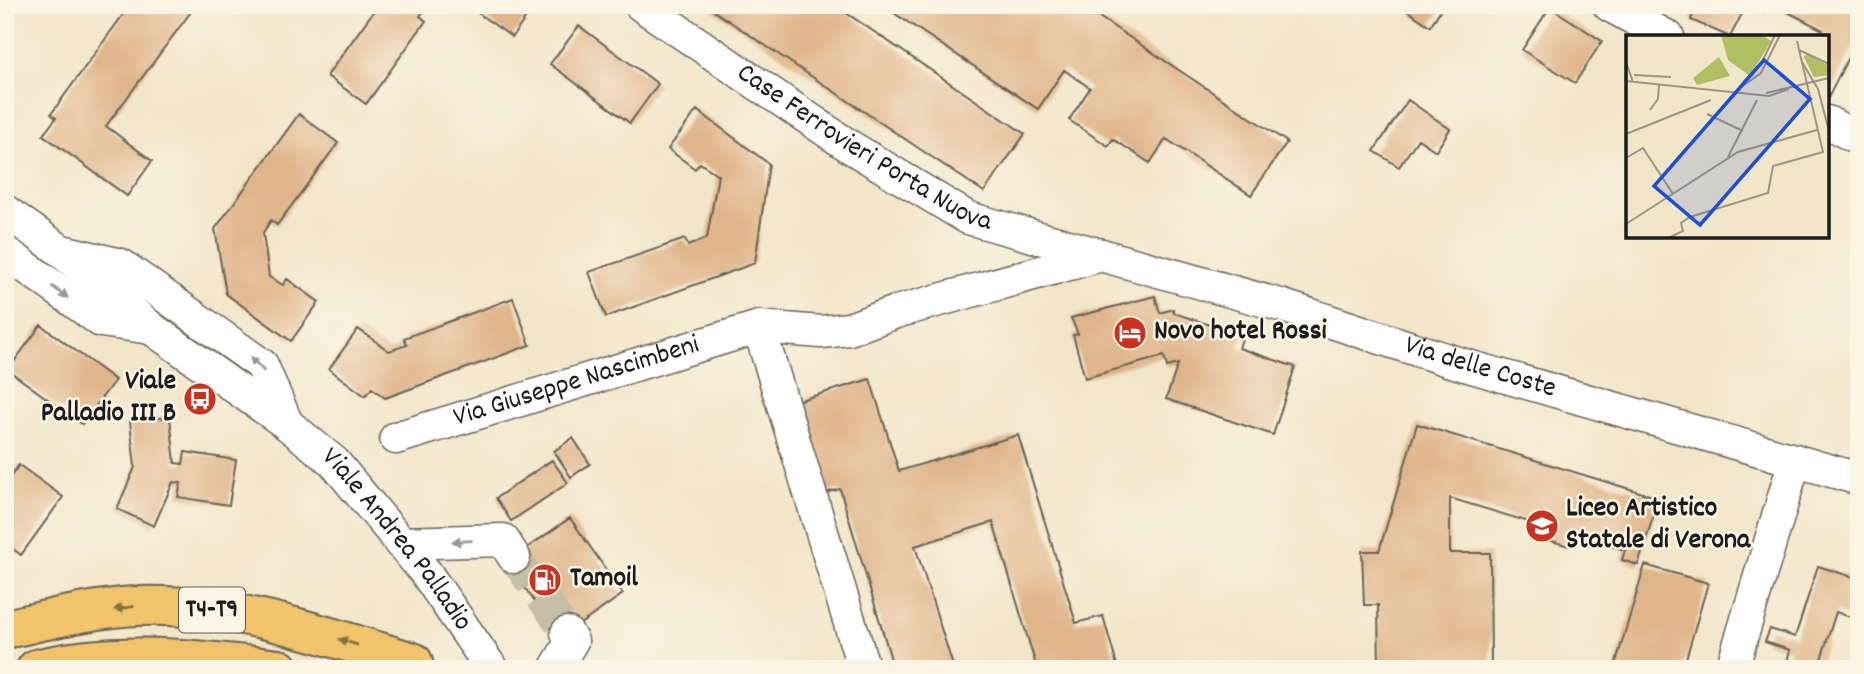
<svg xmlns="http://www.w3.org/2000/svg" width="1864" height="674" viewBox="0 0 1864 674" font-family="Dekko,sans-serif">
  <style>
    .building { fill: #e0b58a }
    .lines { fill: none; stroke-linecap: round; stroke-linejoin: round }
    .minor-tunnel { stroke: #c7bea6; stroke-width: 32; stroke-dasharray: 32 16; stroke-linecap: butt }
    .minor-casing { stroke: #676359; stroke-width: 35 }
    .highway-casing { stroke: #676359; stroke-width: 42 }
    .minor { stroke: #fff; stroke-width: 32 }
    .highway { stroke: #f1c36a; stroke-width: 38 }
    .oneway { fill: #999 }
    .oneway2 { fill: #867043 }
    .labels { text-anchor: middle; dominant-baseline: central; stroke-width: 5; stroke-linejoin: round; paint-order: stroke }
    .shield { fill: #fcf5e5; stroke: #5f5d58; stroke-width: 2 }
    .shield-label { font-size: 26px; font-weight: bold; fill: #1c1c1c }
    .street-label { font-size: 28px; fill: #1c1c1c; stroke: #fcf5e5 }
    .poi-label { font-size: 28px; font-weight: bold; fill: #1c1c1c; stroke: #fcf5e5; text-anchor: start }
    .inset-road { fill: none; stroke: #9c9584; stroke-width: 2 }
    .view { fill: #1d4ed8; fill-opacity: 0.15; stroke: #1d4ed8; stroke-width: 3.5 }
    .inset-edge { fill: none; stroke: #1c1c1c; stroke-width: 3.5 }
  </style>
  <rect width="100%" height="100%" fill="#fcf5e5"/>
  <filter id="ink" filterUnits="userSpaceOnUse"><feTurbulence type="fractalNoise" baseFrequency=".0143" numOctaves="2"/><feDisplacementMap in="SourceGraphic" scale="14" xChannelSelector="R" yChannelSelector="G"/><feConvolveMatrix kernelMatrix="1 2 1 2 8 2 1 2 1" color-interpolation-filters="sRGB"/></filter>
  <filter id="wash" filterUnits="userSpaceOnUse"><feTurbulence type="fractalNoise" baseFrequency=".00686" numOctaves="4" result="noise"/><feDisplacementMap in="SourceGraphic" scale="28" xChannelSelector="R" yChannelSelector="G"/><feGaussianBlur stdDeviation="1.57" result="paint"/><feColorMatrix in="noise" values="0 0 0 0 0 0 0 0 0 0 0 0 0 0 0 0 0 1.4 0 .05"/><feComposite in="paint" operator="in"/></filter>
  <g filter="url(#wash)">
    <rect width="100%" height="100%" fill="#f2e6c9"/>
    <g id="blocks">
      <path class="building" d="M130 5H196L106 126 152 161 127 196 43 135 56 118 51 114Z
        M378 5H428L420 16 426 21 366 104 327 76Z
        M484 5H535L512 37 478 13Z
        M705 5H846L842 10 1025 134 984 192Z
        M882 5H1081L1287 142 1251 195 1166 139 1150 163 1113 139 1108 146 1069 120 1090 88 1064 70 1038 109Z
        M1399 5H1444L1430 26Z
        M1689 5H1766L1763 13 1746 6 1730 37 1691 20 1695 8Z
        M1774 5H1859V35L1827 100V37H1819L1823 30Z
        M1550 7 1602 41 1575 83 1522 50Z
        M579 26 658 84 630 123 550 64Z
        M1408 100 1450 129 1436 151 1418 139 1399 167 1374 151Z
        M697 110 769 164 755 263 606 317 589 272 685 239 688 246 707 238 718 175 700 163 695 169 668 149Z
        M299 114 338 143 277 225 271 220 263 233 269 277 283 285 287 279 319 302 291 341 226 294 215 229Z
        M1155 296 1160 313 1173 309 1174 313 1243 336 1239 348 1295 367 1273 435 1166 399 1178 364 1167 367 1164 356 1085 378 1073 335 1078 334 1071 318Z
        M513 298 530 345 385 398 372 388 365 396 329 369 358 329 389 351 407 345 404 338Z
        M41 325 115 380 82 424 8 370Z
        M870 379 899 471 1018 435 1076 623 1103 616 1118 669H1037L993 522 915 546 953 666 894 669 840 489 825 493 797 401Z
        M170 417 175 463 183 464 185 452 236 460 229 505 178 497 181 483 173 482 154 526 117 509 135 467 130 421Z
        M1417 424 1659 498 1638 565 1622 560 1625 550 1572 535 1569 546 1548 540 1552 529 1450 498V553H1490L1491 669H1379L1378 605H1364L1362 551H1379Z
        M573 438 590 464 571 477 554 451Z
        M552 460 568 483 511 521 496 498Z
        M19 465 63 497 21 555 5 543V484Z
        M570 518 623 594 560 638 507 562Z
        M1645 565 1708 583 1683 669H1614Z
        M1818 566 1859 579V620L1836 612 1818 669H1785L1790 650 1765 642 1770 629 1795 637Z"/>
    </g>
  </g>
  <g filter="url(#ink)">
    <use href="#blocks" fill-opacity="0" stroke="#676359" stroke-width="2"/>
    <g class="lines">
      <path class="minor-tunnel" d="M514 557 567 633"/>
      <defs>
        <g id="minor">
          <path id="s1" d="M641 5 849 146 968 218 1280 305 1451 361 1859 479"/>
          <path d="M1609 5 1668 37"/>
          <path d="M1827 122 1859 139"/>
          <path id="s2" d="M5 211 60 250 151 328 287 424 334 462 426 573 492 669"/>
          <path d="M5 252 101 321 151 328"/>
          <path d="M67 252 121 265 262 365 287 424"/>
          <path d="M759 327 864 669"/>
          <path id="s3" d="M396 438 759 327 821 332 849 329 896 312 1102 255"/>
          <path d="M400 543 503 540 514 557"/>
          <path d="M555 669 572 641 567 633"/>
          <path d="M1732 669 1795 460"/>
        </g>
        <path id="highway" d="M5 629C48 620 93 608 137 606 232 602 323 635 413 662
          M36 669C115 649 199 659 279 669"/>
      </defs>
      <use href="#minor" class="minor-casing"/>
      <use href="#highway" class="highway-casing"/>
      <use href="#minor" class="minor"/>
      <use href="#highway" class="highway"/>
    </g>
    <defs><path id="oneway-solid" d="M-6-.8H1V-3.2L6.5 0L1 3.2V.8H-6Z" transform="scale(1.75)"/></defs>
    <g class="oneway">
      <use href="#oneway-solid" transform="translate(60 292) rotate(36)"/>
      <use href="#oneway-solid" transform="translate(257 364) rotate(-134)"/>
      <use href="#oneway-solid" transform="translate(462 541) rotate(178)"/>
    </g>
    <g class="oneway2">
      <use href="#oneway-solid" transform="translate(124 608) rotate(171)"/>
      <use href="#oneway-solid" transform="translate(348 642) rotate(-163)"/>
    </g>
  </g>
  <defs>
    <symbol id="hotel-disc" viewBox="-11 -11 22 22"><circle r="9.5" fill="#c8321e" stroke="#fcf5e5"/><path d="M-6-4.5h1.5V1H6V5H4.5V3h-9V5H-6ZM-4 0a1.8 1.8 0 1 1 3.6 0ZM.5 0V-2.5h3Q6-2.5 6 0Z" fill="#fff"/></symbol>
    <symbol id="bus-disc" viewBox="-11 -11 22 22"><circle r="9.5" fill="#c8321e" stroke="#fcf5e5"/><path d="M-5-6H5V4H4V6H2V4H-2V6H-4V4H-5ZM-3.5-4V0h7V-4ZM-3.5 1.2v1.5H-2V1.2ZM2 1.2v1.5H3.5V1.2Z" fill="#fff"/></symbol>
    <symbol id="school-disc" viewBox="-11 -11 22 22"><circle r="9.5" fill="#c8321e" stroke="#fcf5e5"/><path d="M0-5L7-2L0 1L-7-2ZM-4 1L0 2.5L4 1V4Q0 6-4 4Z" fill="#fff"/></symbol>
    <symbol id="fuel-disc" viewBox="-11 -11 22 22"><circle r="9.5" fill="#c8321e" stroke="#fcf5e5"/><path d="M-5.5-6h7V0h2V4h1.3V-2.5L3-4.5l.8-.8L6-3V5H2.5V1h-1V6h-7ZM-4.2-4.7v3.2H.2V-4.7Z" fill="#fff"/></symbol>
  </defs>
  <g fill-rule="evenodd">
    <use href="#hotel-disc" x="1111" y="314" width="38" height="38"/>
    <use href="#bus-disc" x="181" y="380" width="38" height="38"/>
    <use href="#school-disc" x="1523" y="507" width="38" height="38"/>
    <use href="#fuel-disc" x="526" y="561" width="38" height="38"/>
  </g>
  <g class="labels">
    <rect class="shield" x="179" y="587.5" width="66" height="45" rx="5"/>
    <g class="shield-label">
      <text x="212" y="610">T4-T9</text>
    </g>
    <g class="street-label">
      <text stroke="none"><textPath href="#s1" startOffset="266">Case Ferrovieri Porta Nuova</textPath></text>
      <text stroke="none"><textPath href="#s1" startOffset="924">Via delle Coste</textPath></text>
      <text stroke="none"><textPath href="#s3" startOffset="189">Via Giuseppe Nascimbeni</textPath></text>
      <text stroke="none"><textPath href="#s2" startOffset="514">Viale Andrea Palladio</textPath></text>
    </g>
    <g class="poi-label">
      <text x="1154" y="333">Novo hotel Rossi</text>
      <text x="176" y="383" text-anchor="end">Viale<tspan x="176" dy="32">Palladio III B</tspan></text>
      <text x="1566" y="510">Liceo Artistico<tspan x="1566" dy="32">Statale di Verona</tspan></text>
      <text x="570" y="580">Tamoil</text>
    </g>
  </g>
  <g transform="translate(1626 35)">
    <rect width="203" height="203" fill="#f2e6c9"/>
    <path d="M95 0H136L145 6 124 41 102 25ZM181 18 203 31V40L188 42 178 22ZM93 22 104 41 71 50 67 43Z" fill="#b0bf61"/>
    <path class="inset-road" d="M173 15 203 29M0 27 7 47M176 27 192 54 203 96M8 40 45 42M0 46 143 61 163 54M117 47 135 29 149 0M114 53 135 38 154 0M153 55 179 49M140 58 203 43M24 75 32 64 33 50M81 79 117 96M0 99 85 65M102 122 131 65M0 123 17 113 47 159M0 189 112 117 191 95M42 203 57 196 55 188 64 182 142 158 147 131 197 117 171 6"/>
    <path class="view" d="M138 25 184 64 74 190 28 151Z"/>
    <rect width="203" height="203" class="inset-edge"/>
  </g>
  <rect width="1864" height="674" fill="none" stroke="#fcf5e5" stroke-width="28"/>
</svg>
